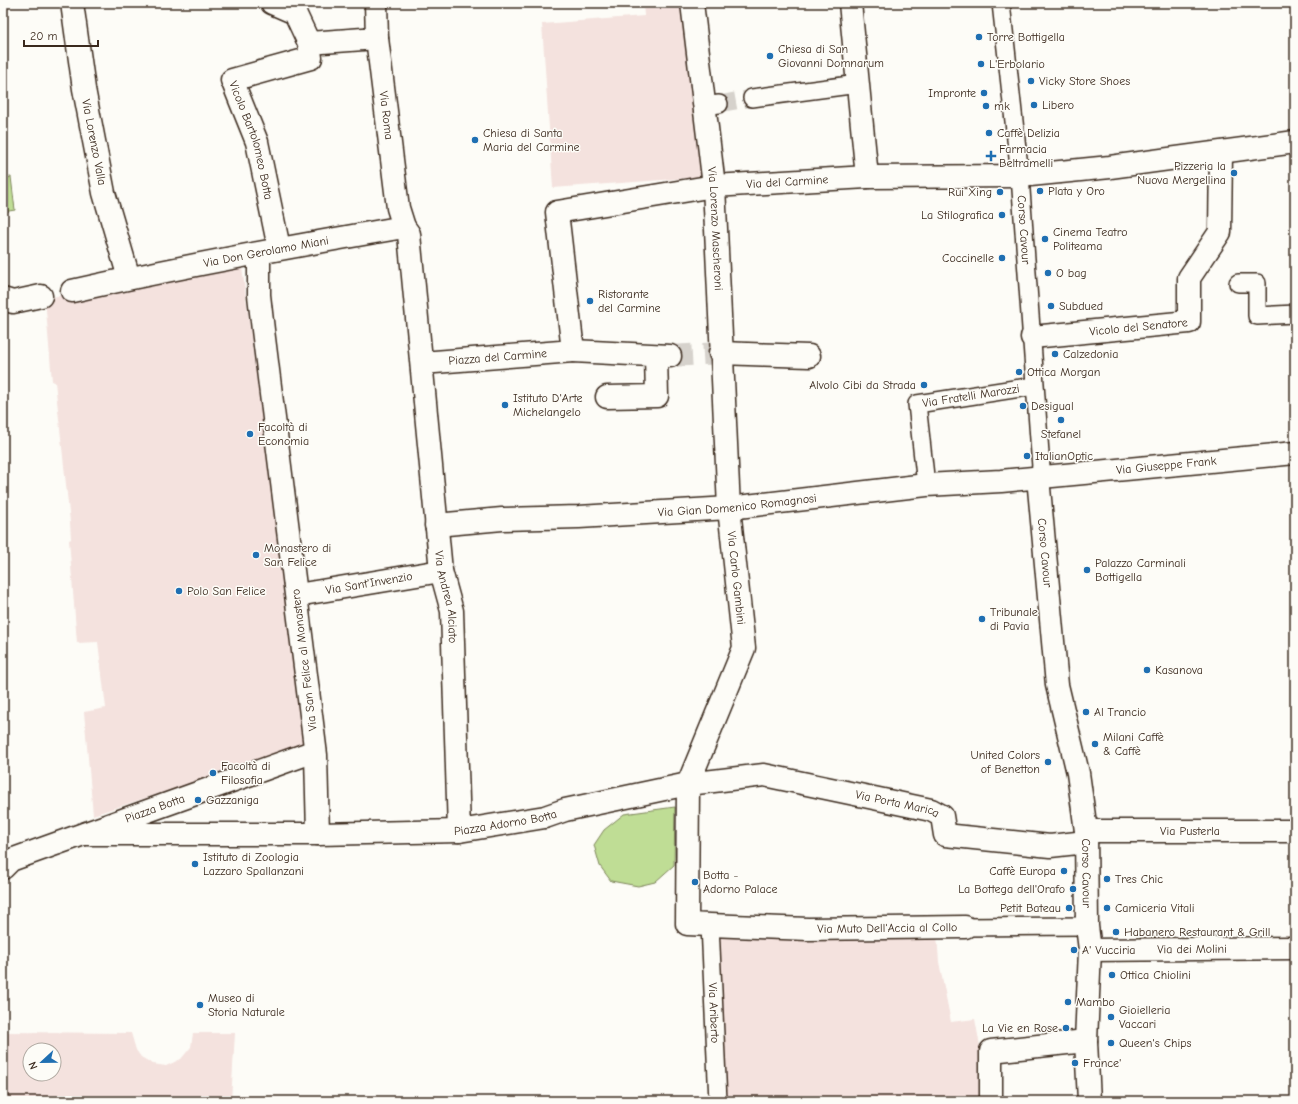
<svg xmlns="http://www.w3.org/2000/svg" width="1298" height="1104" viewBox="0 0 1298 1104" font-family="'Comic Neue',sans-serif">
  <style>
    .built { fill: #f4e2de; fill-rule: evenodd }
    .green { fill: #bfdd95; stroke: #7d845a }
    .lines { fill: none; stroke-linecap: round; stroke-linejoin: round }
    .pedestrian-tunnel { stroke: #d6d2cc; stroke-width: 17; stroke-dasharray: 17 8; stroke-linecap: butt }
    .minor-tunnel { stroke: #d6d2cc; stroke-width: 22; stroke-dasharray: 22 11; stroke-linecap: butt }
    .pedestrian-casing { stroke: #3b2a1e; stroke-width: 20 }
    .minor-casing { stroke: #3b2a1e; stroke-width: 25 }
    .pedestrian { stroke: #fdfcf7; stroke-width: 17 }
    .minor { stroke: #fdfcf7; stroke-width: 22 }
    .poi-dot { fill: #1f6fb2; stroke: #fdfcf7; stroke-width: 1.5 }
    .labels { text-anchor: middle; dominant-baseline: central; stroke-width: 3; stroke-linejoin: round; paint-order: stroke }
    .poi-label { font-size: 12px; fill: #3b2a1e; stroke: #fdfcf7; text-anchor: start }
    .street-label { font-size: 12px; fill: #3b2a1e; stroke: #fdfcf7 }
  </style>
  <rect width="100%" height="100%" fill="#fdfcf7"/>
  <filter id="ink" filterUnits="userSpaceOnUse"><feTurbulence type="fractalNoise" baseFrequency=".025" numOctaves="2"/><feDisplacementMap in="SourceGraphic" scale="8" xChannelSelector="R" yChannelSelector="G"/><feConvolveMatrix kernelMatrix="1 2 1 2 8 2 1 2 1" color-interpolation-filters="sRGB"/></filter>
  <g filter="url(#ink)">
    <path class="built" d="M643 3H684L703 177 553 188 542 24 644 16Z
      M242 267 305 747 93 815 84 712 106 708 98 642 77 643 69 540 71 539 70 522 55 382 52 381 45 298Z
      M717 933 937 935 939 962 951 1022 975 1019 980 1046 982 1101H724Z
      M3 1032 131 1033 136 1050 141 1057 153 1064 166 1066 181 1059 191 1047 193 1033H235L231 1101H3ZM30 1050H54V1074H30Z"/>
    <path class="green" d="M11 177 15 210 3 212V178Z
      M675 807 674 865 655 882 638 886 611 881 600 866 594 845 604 830 624 814Z"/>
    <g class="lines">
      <path class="pedestrian-tunnel" d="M719 104 752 98"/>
      <path class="minor-tunnel" d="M670 356 720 353"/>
      <defs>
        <g id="pedestrian">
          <path id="s1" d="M1001 3 1020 176 1041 467 1038 477"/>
          <path d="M752 98 858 84"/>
          <path d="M703 106 719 104"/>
          <path d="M1238 283H1257V316L1295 314"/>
          <path id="s2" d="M926 485 917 404 1034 386"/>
          <path id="s3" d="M710 925 718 1101"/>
          <path d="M965 927 1087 926"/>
        </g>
        <g id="minor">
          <path id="s4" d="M72 3 84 89 104 193 129 278"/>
          <path id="s5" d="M272 3 295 13 309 43 311 58 232 80 257 142 279 248"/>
          <path id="s6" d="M376 3 377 38 398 208 404 227 409 234 441 571 452 611 459 831"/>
          <path id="s7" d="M692 3 714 186 729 508 744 648 688 784 687 924 808 929 965 927"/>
          <path d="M850 3 867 177"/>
          <path d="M309 43 377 38"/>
          <path id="s8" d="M72 291C182 266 293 246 404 227"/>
          <path d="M3 299 13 302 41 296"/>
          <path id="s9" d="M1032 337 1189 322V278L1220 232 1221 153"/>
          <path d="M573 351 670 356"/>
          <path d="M720 353 809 356"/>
          <path id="s10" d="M422 363 573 351 557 212 714 186 867 177 1020 176 1110 167 1295 142"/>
          <path d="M607 397 657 396 656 356"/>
          <path id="s11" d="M1038 477 1057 685 1078 773 1086 831 1087 926 1090 950 1086 1041 1089 1101"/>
          <path id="s12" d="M436 525 502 519 579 517 729 508 926 485 1001 481 1295 453"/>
          <path id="s13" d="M297 595 441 571"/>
          <path id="s14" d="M1086 831H1295"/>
          <path d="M85 834H318L316 755 263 330 259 295V254"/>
          <path id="s15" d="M318 834 459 831 545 817 565 810 688 784 764 775 931 810 942 816 945 835 1050 846 1086 842"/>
          <path id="s16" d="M3 868 11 860 315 751"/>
          <path id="s17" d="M1090 950 1295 948"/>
          <path d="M991 1101V1051L1086 1041"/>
        </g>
      </defs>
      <use href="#pedestrian" class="pedestrian-casing"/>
      <use href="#minor" class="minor-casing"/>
      <use href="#pedestrian" class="pedestrian"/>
      <use href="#minor" class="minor"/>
    </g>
  </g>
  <g class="poi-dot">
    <circle cx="979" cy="37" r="4"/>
    <circle cx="770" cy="56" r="4"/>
    <circle cx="981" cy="64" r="4"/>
    <circle cx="1031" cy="81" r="4"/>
    <circle cx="984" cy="93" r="4"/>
    <circle cx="1034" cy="105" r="4"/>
    <circle cx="986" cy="106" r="4"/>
    <circle cx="989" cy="133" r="4"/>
    <circle cx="475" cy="140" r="4"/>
    <path d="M989 150h4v4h4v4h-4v4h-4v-4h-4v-4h4z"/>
    <circle cx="1234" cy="173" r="4"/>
    <circle cx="1040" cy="191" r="4"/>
    <circle cx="1000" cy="192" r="4"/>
    <circle cx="1002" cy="215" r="4"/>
    <circle cx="1045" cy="239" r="4"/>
    <circle cx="1002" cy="258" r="4"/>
    <circle cx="1048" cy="273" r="4"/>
    <circle cx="590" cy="301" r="4"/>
    <circle cx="1051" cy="306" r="4"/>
    <circle cx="1055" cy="354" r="4"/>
    <circle cx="1019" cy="372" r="4"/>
    <circle cx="924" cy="385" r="4"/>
    <circle cx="505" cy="405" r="4"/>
    <circle cx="1023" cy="406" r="4"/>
    <circle cx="1061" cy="420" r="4"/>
    <circle cx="250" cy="434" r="4"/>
    <circle cx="1027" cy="456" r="4"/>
    <circle cx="256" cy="555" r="4"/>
    <circle cx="1087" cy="570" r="4"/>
    <circle cx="179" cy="591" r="4"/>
    <circle cx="982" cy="619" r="4"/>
    <circle cx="1147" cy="670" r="4"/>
    <circle cx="1086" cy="712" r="4"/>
    <circle cx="1095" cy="744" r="4"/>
    <circle cx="1048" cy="762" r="4"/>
    <circle cx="213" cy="773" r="4"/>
    <circle cx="198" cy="800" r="4"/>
    <circle cx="195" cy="864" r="4"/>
    <circle cx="1064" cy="871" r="4"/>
    <circle cx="1107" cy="879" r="4"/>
    <circle cx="695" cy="882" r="4"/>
    <circle cx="1073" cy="889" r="4"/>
    <circle cx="1069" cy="908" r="4"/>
    <circle cx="1107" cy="908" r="4"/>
    <circle cx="1116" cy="932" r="4"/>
    <circle cx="1074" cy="950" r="4"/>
    <circle cx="1112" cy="975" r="4"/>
    <circle cx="1068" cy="1002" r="4"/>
    <circle cx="200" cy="1005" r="4"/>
    <circle cx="1111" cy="1017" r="4"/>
    <circle cx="1066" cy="1028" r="4"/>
    <circle cx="1111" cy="1043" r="4"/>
    <circle cx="1075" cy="1063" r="4"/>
  </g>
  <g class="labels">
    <g class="poi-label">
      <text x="987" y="37">Torre Bottigella</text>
      <text x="778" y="49">Chiesa di San<tspan x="778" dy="14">Giovanni Domnarum</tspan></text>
      <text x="989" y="64">L'Erbolario</text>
      <text x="1039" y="81">Vicky Store Shoes</text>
      <text x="976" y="93" text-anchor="end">Impronte</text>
      <text x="1042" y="105">Libero</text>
      <text x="994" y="106">mk</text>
      <text x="483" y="133">Chiesa di Santa<tspan x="483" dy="14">Maria del Carmine</tspan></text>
      <text x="997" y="133">Caffè Delizia</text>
      <text x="999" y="149">Farmacia<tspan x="999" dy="14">Beltramelli</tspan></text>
      <text x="1226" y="166" text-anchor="end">Pizzeria la<tspan x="1226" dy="14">Nuova Mergellina</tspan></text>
      <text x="1048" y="191">Plata y Oro</text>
      <text x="992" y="192" text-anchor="end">Rui Xing</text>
      <text x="994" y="215" text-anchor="end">La Stilografica</text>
      <text x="1053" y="232">Cinema Teatro<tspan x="1053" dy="14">Politeama</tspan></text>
      <text x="994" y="258" text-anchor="end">Coccinelle</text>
      <text x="1056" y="273">O bag</text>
      <text x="598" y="294">Ristorante<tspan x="598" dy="14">del Carmine</tspan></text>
      <text x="1059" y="306">Subdued</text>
      <text x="1063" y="354">Calzedonia</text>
      <text x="1027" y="372">Ottica Morgan</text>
      <text x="916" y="385" text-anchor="end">Alvolo Cibi da Strada</text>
      <text x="513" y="398">Istituto D'Arte<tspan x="513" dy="14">Michelangelo</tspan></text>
      <text x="1031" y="406">Desigual</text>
      <text x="258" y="427">Facoltà di<tspan x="258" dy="14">Economia</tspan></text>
      <text x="1061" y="434" text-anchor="middle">Stefanel</text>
      <text x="1035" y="456">ItalianOptic</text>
      <text x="264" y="548">Monastero di<tspan x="264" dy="14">San Felice</tspan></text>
      <text x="1095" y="563">Palazzo Carminali<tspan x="1095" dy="14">Bottigella</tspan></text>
      <text x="187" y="591">Polo San Felice</text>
      <text x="990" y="612">Tribunale<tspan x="990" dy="14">di Pavia</tspan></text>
      <text x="1155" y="670">Kasanova</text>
      <text x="1094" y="712">Al Trancio</text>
      <text x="1103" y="737">Milani Caffè<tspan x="1103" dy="14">&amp; Caffè</tspan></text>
      <text x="1040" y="755" text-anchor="end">United Colors<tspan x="1040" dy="14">of Benetton</tspan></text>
      <text x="221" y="766">Facoltà di<tspan x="221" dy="14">Filosofia</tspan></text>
      <text x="206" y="800">Gazzaniga</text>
      <text x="203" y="857">Istituto di Zoologia<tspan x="203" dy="14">Lazzaro Spallanzani</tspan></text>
      <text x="1056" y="871" text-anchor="end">Caffè Europa</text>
      <text x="703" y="875">Botta -<tspan x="703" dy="14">Adorno Palace</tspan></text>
      <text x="1115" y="879">Tres Chic</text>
      <text x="1065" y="889" text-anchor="end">La Bottega dell'Orafo</text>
      <text x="1061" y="908" text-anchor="end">Petit Bateau</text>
      <text x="1115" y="908">Camiceria Vitali</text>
      <text x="1124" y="932">Habanero Restaurant &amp; Grill</text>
      <text x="1082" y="950">A' Vucciria</text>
      <text x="1120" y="975">Ottica Chiolini</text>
      <text x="208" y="998">Museo di<tspan x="208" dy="14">Storia Naturale</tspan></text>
      <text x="1076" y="1002">Mambo</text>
      <text x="1119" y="1010">Gioielleria<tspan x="1119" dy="14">Vaccari</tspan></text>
      <text x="1058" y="1028" text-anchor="end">La Vie en Rose</text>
      <text x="1119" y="1043">Queen's Chips</text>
      <text x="1083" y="1063">France'</text>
    </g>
    <g class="street-label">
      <text stroke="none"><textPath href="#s6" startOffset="113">Via Roma</textPath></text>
      <text stroke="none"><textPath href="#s4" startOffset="141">Via Lorenzo Valla</textPath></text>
      <text stroke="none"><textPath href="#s5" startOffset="219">Vicolo Bartolomeo Botta</textPath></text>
      <text stroke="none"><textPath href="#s10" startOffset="524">Via del Carmine</textPath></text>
      <text stroke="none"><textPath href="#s7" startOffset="227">Via Lorenzo Mascheroni</textPath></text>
      <text stroke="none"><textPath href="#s1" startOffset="228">Corso Cavour</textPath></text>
      <text stroke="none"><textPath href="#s8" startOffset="198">Via Don Gerolamo Miani</textPath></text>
      <text stroke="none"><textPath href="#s9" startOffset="107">Vicolo del Senatore</textPath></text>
      <text stroke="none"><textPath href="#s10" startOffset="76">Piazza del Carmine</textPath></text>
      <text stroke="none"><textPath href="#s2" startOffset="136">Via Fratelli Marozzi</textPath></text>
      <text stroke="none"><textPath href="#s12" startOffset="733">Via Giuseppe Frank</textPath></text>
      <text stroke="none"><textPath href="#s12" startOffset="302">Via Gian Domenico Romagnosi</textPath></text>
      <text stroke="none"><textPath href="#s11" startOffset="76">Corso Cavour</textPath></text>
      <text stroke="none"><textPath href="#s7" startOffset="577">Via Carlo Gambini</textPath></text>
      <text stroke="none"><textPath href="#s13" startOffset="73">Via Sant'Invenzio</textPath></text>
      <text stroke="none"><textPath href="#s6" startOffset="600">Via Andrea Alciato</textPath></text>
      <text transform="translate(304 660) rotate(-97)">Via San Felice al Monastero</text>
      <text stroke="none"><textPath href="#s15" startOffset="588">Via Porta Marica</textPath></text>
      <text stroke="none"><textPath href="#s16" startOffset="164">Piazza Botta</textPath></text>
      <text stroke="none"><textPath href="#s15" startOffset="188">Piazza Adorno Botta</textPath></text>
      <text stroke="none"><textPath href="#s14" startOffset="104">Via Pusterla</textPath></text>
      <text stroke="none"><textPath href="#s11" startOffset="400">Corso Cavour</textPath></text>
      <text stroke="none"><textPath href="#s7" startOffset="1135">Via Muto Dell'Accia al Collo</textPath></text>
      <text stroke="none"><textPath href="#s17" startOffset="102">Via dei Molini</textPath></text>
      <text stroke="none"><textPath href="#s3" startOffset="88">Via Ariberto</textPath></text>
    </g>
  </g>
  <rect width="1298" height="1104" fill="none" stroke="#fdfcf7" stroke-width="16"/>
  <rect x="8" y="8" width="1282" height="1088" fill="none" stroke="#3b2a1e" stroke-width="1.5" filter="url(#ink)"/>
  <g transform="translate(42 1062) rotate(248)"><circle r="19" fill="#fdfcf7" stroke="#afa8a0"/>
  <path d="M0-3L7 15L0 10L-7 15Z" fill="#1f6fb2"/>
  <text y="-6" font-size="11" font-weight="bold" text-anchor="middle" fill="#3b2a1e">N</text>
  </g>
  <path d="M24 40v6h74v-6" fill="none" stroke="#3b2a1e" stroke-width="2"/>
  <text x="30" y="40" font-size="12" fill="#3b2a1e" stroke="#fdfcf7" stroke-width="3" paint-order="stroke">20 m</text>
</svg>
